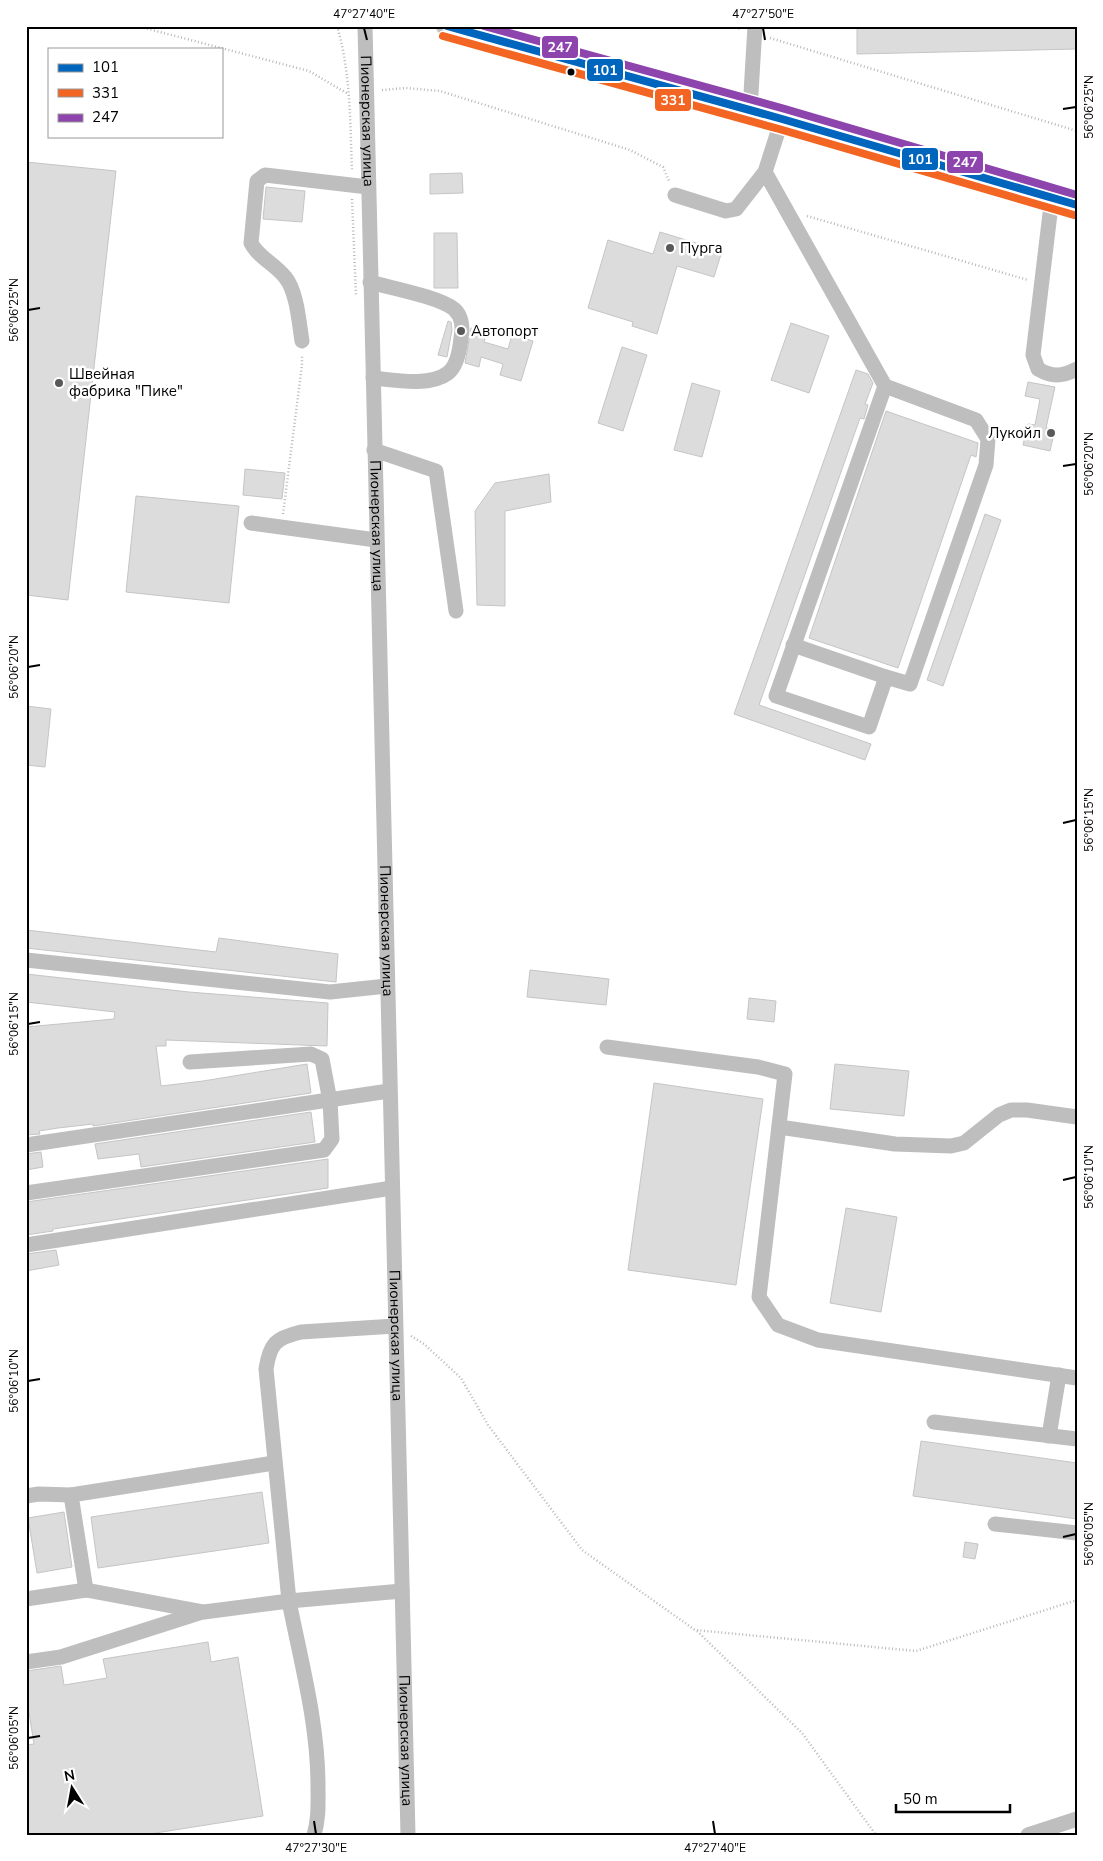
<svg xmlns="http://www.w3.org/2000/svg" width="1103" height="1861" viewBox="0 0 1103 1861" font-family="'Nunito Sans',sans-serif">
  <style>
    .building { fill: #dcdcdc; stroke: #c5c5c5 }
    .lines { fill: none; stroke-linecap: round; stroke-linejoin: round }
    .major-casing { stroke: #dbdbdb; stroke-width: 21 }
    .path { stroke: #b8b8b8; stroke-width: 2.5; stroke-dasharray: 1 2.5; stroke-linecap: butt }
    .minor { stroke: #bebebe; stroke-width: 15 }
    .major { stroke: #bdbdbd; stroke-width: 19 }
    .bus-1-casing { stroke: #fff; stroke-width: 11 }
    .bus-2-casing { stroke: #fff; stroke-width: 11 }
    .bus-3-casing { stroke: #fff; stroke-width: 11 }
    .bus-1 { stroke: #0065bd; stroke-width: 8 }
    .bus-2 { stroke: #f26522; stroke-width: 8 }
    .bus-3 { stroke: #8e44ad; stroke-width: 8 }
    .ticks { fill: none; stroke: #000; stroke-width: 2 }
    .bus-dot { fill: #000; stroke: #fff; stroke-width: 2 }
    .poi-dot { fill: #595959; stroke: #fff; stroke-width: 2 }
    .labels { text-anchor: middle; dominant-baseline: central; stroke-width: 5; stroke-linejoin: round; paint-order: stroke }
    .street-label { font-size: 15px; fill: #000; stroke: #fff }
    .poi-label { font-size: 15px; fill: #000; stroke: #fff; text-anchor: start }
    .line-badge { stroke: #fff; stroke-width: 2 }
    .badge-label { font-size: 14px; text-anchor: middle; font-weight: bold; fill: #fff }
    .neatline { fill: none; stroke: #000; stroke-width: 2 }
    .ticks-label { font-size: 12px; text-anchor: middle; fill: #000 }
  </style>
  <rect width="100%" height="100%" fill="#fff"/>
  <path class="building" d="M857 26H1077V49L857 54Z
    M26 162 116 171 68 600 26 595Z
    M462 173 463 193 430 194V174Z
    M266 187 305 191 302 222 263 219Z
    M660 232 722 251 714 277 677 266 657 334 632 326 633 322 588 308 608 240 653 254Z
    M434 233H457L458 288H434Z
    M448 321 451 322 452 330 447 357 438 355Z
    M791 323 829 336 809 393 771 380Z
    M471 328 487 332 484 342 508 349 512 335 533 341 521 381 500 375 503 364 481 357 479 367 465 363Z
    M622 347 647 355 623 431 598 423Z
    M856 370 868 374 873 383 865 404 868 405 864 419 860 418 759 705 871 744 865 760 734 714Z
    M1028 382 1055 387 1046 428 1055 429 1050 451 1023 445 1028 424 1035 425 1040 399 1025 396Z
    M692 383 720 391 702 457 674 450Z
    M886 411 978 443 976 457 971 455 898 668 809 638Z
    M245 469 285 473 282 499 243 495Z
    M549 474 551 502 505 511V606L477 605 475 511 495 483Z
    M136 496 239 506 229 603 126 592Z
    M985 514 1001 520 943 686 927 680Z
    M26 706 51 709 45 767 26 765Z
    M26 930 216 952 219 938 338 954 336 982 26 948Z
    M530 970 609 979 606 1005 527 997Z
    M26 974 189 992 328 1003 327 1046 166 1040V1046H156L161 1086 203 1081 307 1064 311 1093 93 1126V1124L58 1128 39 1131 40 1134 26 1135V1027L114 1019 115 1012 26 1002Z
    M749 998 776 1001 774 1022 747 1019Z
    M835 1064 909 1071 904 1116 830 1109Z
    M654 1083 763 1099 736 1285 628 1270Z
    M311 1112 315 1142 141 1167 139 1154 98 1159 95 1144Z
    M41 1152 43 1167 26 1170V1154Z
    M328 1159V1188L53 1229V1231L26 1235V1202Z
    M846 1208 897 1217 881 1312 830 1303Z
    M56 1250 59 1265 26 1271V1254Z
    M921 1441 1077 1463V1519L913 1496Z
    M262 1492 269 1543 98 1568 91 1517Z
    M64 1512 72 1567 37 1573 28 1518Z
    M965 1542 978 1544 975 1559 963 1557Z
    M208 1642 211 1662 238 1657 263 1816 143 1835H26V1745L34 1744 26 1694V1671L61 1666 64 1685 107 1678 103 1659Z"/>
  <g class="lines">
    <defs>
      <path id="major" d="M446 26 782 119 1077 205"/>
    </defs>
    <use href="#major" class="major-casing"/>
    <path class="path" d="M137 26 309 71 348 94
      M337 26C351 73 350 123 352 171
      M732 26 740 29
      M770 38 1077 131
      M382 90 406 88 440 91 630 150 663 167 669 181
      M352 199 356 296
      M807 216 1028 280
      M283 514 302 365V355
      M411 1336 424 1344 461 1378 488 1425 582 1550 695 1630 916 1651 1077 1600
      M697 1631 802 1733 876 1835"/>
    <g class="minor">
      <path id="s1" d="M365 26 408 1835"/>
      <path d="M750 110 755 26"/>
      <path d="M765 172 885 386 976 420 988 439 986 465 910 684 886 677 869 727 776 696 885 386"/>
      <path d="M675 195 726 211 736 209 765 172 782 119"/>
      <path d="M1052 197 1033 355 1038 369C1052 377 1061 377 1077 369"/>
      <path d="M370 282C391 288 439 297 454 309 462 316 463 328 461 338 460 348 457 366 448 373 430 387 394 380 373 378"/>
      <path d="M302 341C299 323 297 291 285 277 275 264 258 257 251 243L257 181 265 175 368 187"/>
      <path d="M374 450 436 471 456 611"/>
      <path d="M251 523 376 540"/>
      <path d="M793 645 886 677"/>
      <path d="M26 960 330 992 387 986"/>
      <path d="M607 1047 758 1067 785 1074 759 1297 778 1325 818 1340 1077 1378"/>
      <path d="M779 1127 895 1144 951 1146 964 1143 999 1115 1011 1110H1027L1077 1117"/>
      <path d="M26 1145 389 1091"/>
      <path d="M26 1193 324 1150 332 1139 330 1101 322 1059 311 1054 190 1062"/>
      <path d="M26 1245 392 1188"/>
      <path d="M395 1326 301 1332C276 1338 270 1343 266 1369L289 1601 402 1591"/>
      <path d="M934 1422 1077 1439"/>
      <path d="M1049 1436 1059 1375"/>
      <path d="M26 1496 39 1494 71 1495"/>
      <path d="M995 1524 1077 1533"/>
      <path d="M86 1590 71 1495 274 1463"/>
      <path d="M26 1599 86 1590 204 1612 289 1601C301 1662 318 1723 318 1786 318 1803 319 1818 314 1835"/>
      <path d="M26 1662 61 1657 202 1612"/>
      <path d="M1028 1835 1077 1819"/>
    </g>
    <use href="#major" class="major"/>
    <defs>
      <path id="bus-1" d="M447 26 782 119 1077 205"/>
      <path id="bus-2" d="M443 36 779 129 1074 215"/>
      <path id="bus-3" d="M484 26 785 109 1077 195"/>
    </defs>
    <use href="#bus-1" class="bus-1-casing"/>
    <use href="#bus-2" class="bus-2-casing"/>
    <use href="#bus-3" class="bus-3-casing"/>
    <use href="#bus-1" class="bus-1"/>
    <use href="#bus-2" class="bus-2"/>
    <use href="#bus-3" class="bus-3"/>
  </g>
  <path class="ticks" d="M364 28 367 40M763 28 765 40M1063 109 1076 107M28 310 40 308M1063 466 1076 464M28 667 40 665M1063 823 1076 820M28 1024 40 1022M1063 1180 1076 1177M28 1381 40 1379M1063 1537 1076 1534M28 1738 40 1736M314 1821 316 1834M713 1821 715 1834"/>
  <circle class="bus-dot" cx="571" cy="72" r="4.5"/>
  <g class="poi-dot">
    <circle cx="670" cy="248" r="5"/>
    <circle cx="461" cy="331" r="5"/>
    <circle cx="59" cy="383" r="5"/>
    <circle cx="1051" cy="433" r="5"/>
  </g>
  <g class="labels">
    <g class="street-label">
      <text stroke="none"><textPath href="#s1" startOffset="95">Пионерская улица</textPath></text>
      <text stroke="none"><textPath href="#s1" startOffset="500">Пионерская улица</textPath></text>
      <text stroke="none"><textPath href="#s1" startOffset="905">Пионерская улица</textPath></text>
      <text stroke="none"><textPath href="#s1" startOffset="1310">Пионерская улица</textPath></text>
      <text stroke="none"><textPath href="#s1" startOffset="1715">Пионерская улица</textPath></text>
    </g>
    <g class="poi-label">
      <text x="680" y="248">Пурга</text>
      <text x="471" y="331">Автопорт</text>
      <text x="69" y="374">Швейная<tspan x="69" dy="17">фабрика "Пике"</tspan></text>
      <text x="1041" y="433" text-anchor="end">Лукойл</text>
    </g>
  </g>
  <g class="line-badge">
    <rect x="541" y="35" width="38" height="24" rx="5" fill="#8e44ad"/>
    <rect x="586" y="58" width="38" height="24" rx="5" fill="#0065bd"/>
    <rect x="654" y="88" width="38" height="24" rx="5" fill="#f26522"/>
    <rect x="901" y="147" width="38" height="24" rx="5" fill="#0065bd"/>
    <rect x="946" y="150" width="38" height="24" rx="5" fill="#8e44ad"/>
  </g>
  <g class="badge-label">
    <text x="560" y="52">247</text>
    <text x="605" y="75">101</text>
    <text x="673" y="105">331</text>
    <text x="920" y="164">101</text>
    <text x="965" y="167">247</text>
  </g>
  <rect width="1103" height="1861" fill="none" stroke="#ffffff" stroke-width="55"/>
  <rect x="48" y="48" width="175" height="90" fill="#ffffff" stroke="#999999"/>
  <rect x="58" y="64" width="25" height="8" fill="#0065bd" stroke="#999999"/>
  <text x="92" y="72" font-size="15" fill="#000000">101</text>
  <rect x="58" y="89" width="25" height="8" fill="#f26522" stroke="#999999"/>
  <text x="92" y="98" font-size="15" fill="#000000">331</text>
  <rect x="58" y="114" width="25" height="8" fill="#8e44ad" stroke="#999999"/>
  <text x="92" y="122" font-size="15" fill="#000000">247</text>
  <g transform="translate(72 1788) rotate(349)" stroke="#ffffff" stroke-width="4" paint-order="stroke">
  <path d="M0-4L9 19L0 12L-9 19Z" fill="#000000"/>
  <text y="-8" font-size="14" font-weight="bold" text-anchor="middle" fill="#000000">N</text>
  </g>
  <path d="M896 1804v8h114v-8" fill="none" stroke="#000000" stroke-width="2.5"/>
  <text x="903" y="1804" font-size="15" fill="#000000" stroke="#ffffff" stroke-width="4" paint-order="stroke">50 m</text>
  <rect x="28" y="28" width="1048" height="1806" class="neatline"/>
  <g class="ticks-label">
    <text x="364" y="18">47°27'40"E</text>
    <text x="763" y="18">47°27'50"E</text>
    <text transform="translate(1089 107) rotate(-90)" y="4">56°06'25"N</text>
    <text transform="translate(14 310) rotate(-90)" y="4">56°06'25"N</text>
    <text transform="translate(1089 464) rotate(-90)" y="4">56°06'20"N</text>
    <text transform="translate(14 667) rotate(-90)" y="4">56°06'20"N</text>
    <text transform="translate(1089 820) rotate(-90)" y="4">56°06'15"N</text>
    <text transform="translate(14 1024) rotate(-90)" y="4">56°06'15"N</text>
    <text transform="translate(1089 1177) rotate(-90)" y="4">56°06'10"N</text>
    <text transform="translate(14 1381) rotate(-90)" y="4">56°06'10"N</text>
    <text transform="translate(1089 1534) rotate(-90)" y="4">56°06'05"N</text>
    <text transform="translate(14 1738) rotate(-90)" y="4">56°06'05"N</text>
    <text x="316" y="1852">47°27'30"E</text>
    <text x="715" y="1852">47°27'40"E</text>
  </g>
</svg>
